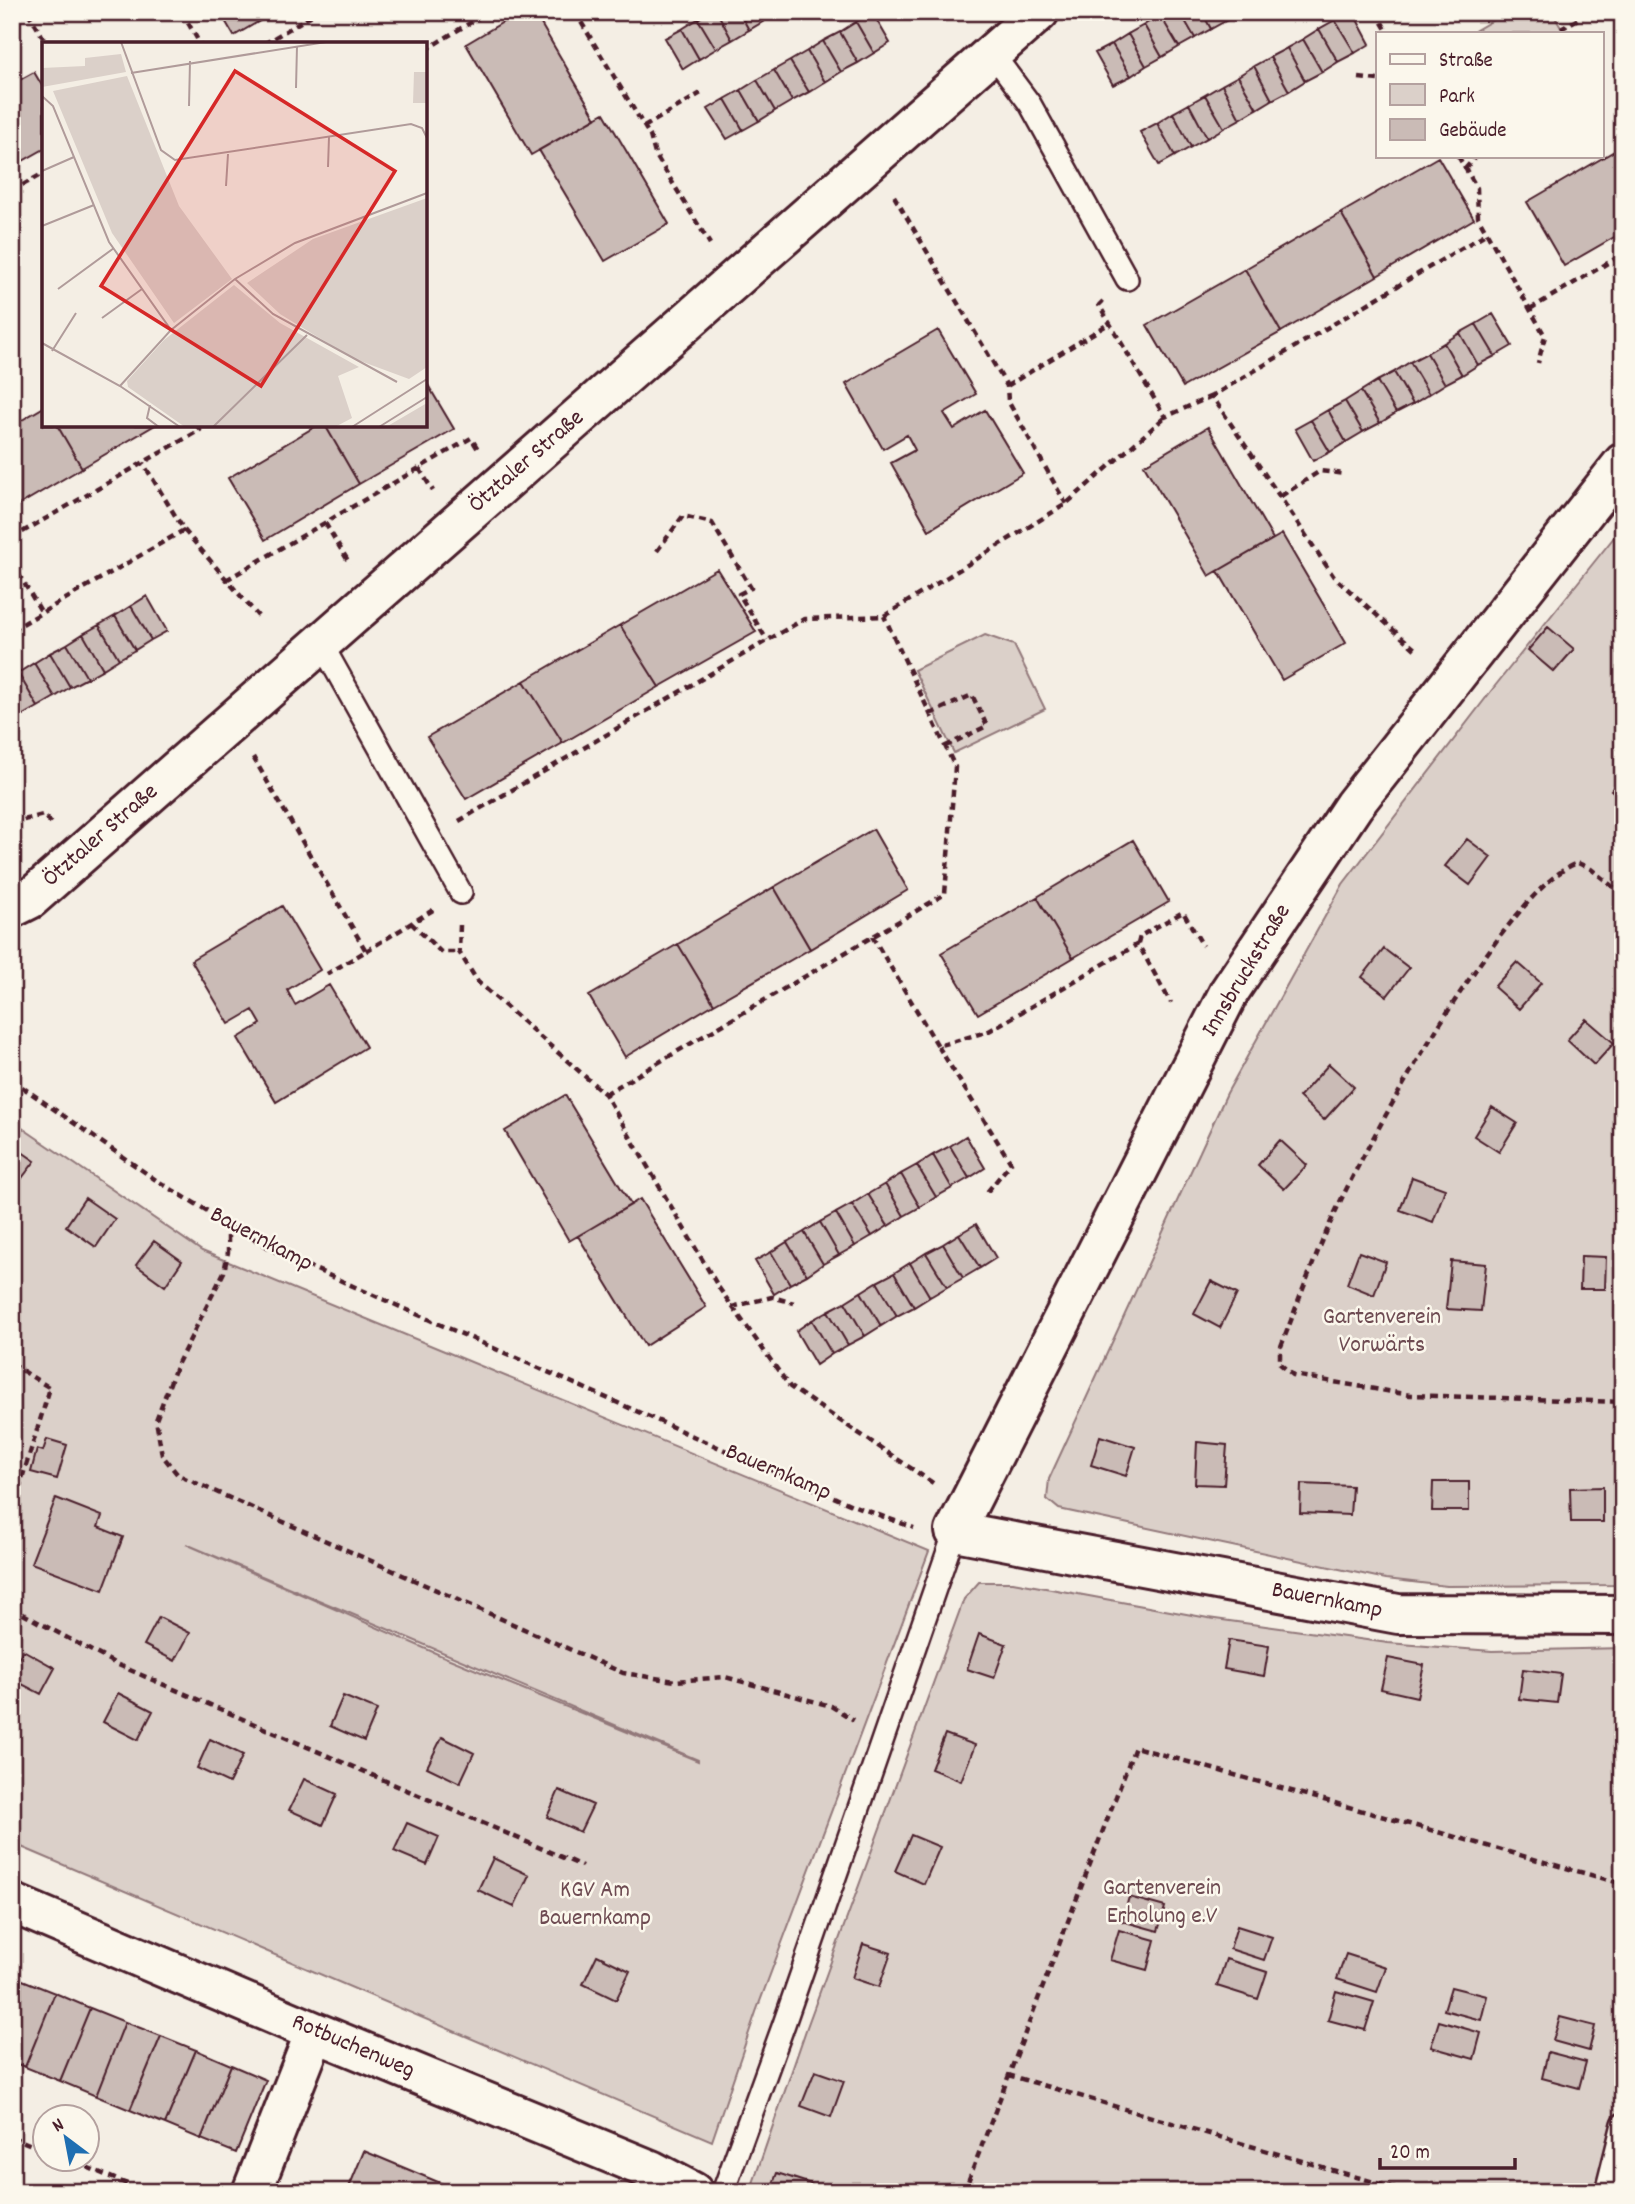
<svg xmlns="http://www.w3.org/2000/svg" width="1635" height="2204" viewBox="0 0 1635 2204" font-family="Dekko,sans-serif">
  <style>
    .green { fill: #dbd0c9; stroke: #92787a; stroke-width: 2; fill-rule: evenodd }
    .building { fill: #cabbb6; stroke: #4a1f2b; stroke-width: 2 }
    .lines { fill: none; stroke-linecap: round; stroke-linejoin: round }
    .lane-casing { stroke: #4a1f2b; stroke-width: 26 }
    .street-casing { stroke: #4a1f2b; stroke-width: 44 }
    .path { stroke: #4a1f2b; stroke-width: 4.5; stroke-dasharray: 7 5; stroke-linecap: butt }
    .lane { stroke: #fbf7ec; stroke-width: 21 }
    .street { stroke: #fbf7ec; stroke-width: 38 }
    .labels { text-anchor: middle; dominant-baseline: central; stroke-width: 5; stroke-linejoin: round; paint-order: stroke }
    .street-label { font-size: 24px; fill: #4a1f2b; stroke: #fbf7ec }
    .park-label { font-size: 24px; fill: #6e4b52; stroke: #fbf7ec }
    .inset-road { fill: none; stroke: #b09b9a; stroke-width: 2 }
    .view { fill: #d62828; fill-opacity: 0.15; stroke: #d62828; stroke-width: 3.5 }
    .inset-edge { fill: none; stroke: #4a1f2b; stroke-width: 3.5 }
  </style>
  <rect width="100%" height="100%" fill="#f4eee4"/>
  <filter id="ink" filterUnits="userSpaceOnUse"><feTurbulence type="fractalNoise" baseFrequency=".0143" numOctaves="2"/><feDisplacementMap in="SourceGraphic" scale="14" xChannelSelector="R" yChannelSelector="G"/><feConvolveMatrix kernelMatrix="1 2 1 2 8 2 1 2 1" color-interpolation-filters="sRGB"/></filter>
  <g filter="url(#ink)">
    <path class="green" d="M1507 12H1552L1564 33H1471Z
      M1623 526V1585L1447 1586 1386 1579 1059 1509 1047 1499 1049 1479 1227 1093 1343 884 1495 686Z
      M985 635 1014 645 1045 709 954 753 914 670Z
      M12 1121 202 1251 929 1551 756 2012 712 2141 12 1843ZM186 1544 698 1760V1761L440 1655Z
      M979 1582H1013L1208 1618 1388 1643 1492 1651 1623 1648V2192H750L807 2027 964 1599Z"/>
    <path class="building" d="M220 12H275L234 36Z
      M520 12H534L596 118 531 155 466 44Z
      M709 12H717L732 40 716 49 698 19Z
      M717 12H739L749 30 732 40Z
      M739 12H761L766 20 749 30Z
      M872 12 890 43 874 53 856 22Z
      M1166 12H1180L1195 38 1179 47 1160 15Z
      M1180 12H1202L1211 29 1195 38Z
      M1202 12H1223L1227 20 1211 29Z
      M1349 12H1353L1370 44 1355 53 1335 20Z
      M1160 15 1179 47 1162 57 1144 25Z
      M698 19 716 49 699 59 682 29Z
      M1335 20 1355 53 1338 62 1319 29Z
      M856 22 874 53 858 63 840 32Z
      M1144 25 1162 57 1146 66 1128 34Z
      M682 29 699 59 683 69 665 38Z
      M1319 29 1338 62 1322 72 1303 39Z
      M840 32 858 63 841 72 823 41Z
      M1128 34 1146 66 1131 76 1112 44Z
      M1303 39 1322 72 1305 81 1287 48Z
      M823 41 841 72 825 82 807 51Z
      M1112 44 1131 76 1113 85 1095 53Z
      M1287 48 1305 81 1289 91 1270 57Z
      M807 51 825 82 809 92 790 61Z
      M1270 57 1289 91 1272 100 1254 66Z
      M790 61 809 92 792 101 774 70Z
      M1254 66 1272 100 1257 109 1238 76Z
      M774 70 792 101 775 111 757 80Z
      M34 72 44 89V149L12 167V84Z
      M1238 76 1257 109 1240 119 1222 85Z
      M757 80 775 111 759 121 741 90Z
      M1222 85 1240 119 1224 128 1205 95Z
      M741 90 759 121 743 130 725 99Z
      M1205 95 1224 128 1207 138 1189 104Z
      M725 99 743 130 727 139 708 109Z
      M1189 104 1207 138 1191 147 1173 113Z
      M604 113 669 224 605 261 539 150Z
      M1173 113 1191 147 1175 156 1157 123Z
      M1157 123 1175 156 1159 165 1140 132Z
      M1623 146V232L1564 266 1527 202Z
      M1438 157 1474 219 1377 276 1341 213Z
      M1341 213 1377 276 1281 332 1245 269Z
      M1245 269 1281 332 1183 387 1147 325Z
      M1493 314 1512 346 1495 356 1476 324Z
      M1476 324 1495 356 1478 365 1460 333Z
      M938 330 976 394 944 413 954 429 985 410 1023 473 929 530 891 463 915 450 907 435 883 449 846 384Z
      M1460 333 1478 365 1462 375 1444 343Z
      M1444 343 1462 375 1445 384 1427 353Z
      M1427 353 1445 384 1429 394 1410 362Z
      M1410 362 1429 394 1413 404 1394 372Z
      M1394 372 1413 404 1396 413 1377 381Z
      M425 380 454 429 359 484 325 425H425Z
      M1377 381 1396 413 1380 423 1361 391Z
      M1361 391 1380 423 1363 432 1345 401Z
      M1345 401 1363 432 1346 442 1328 410Z
      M44 407V425H57L82 468 12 509V426Z
      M1328 410 1346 442 1330 452 1311 420Z
      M1311 420 1330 452 1313 461 1295 429Z
      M57 425H155L82 468Z
      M318 425H325L359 484 265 540 228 478Z
      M1208 427 1273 539 1209 576 1144 465Z
      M1282 534 1346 643 1282 680 1218 571Z
      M717 569 756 632 659 687 620 625Z
      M147 596 167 631 151 640 131 606Z
      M131 606 151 640 135 650 115 616Z
      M115 616 135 650 119 659 99 625Z
      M99 625 119 659 103 669 83 634Z
      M620 625 659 687 563 743 524 681Z
      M1548 627 1574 649 1554 672 1528 650Z
      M83 634 103 669 87 678 67 644Z
      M67 644 87 678 70 687 50 653Z
      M50 653 70 687 55 697 34 663Z
      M34 663 55 697 38 707 18 673Z
      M18 673 38 707 22 716 12 699V676Z
      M524 681 563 743 466 799 427 737Z
      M12 699 22 716 12 722Z
      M1623 777V800L1611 790Z
      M873 829 908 890 810 949 774 887Z
      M1467 839 1491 857 1470 885 1445 866Z
      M1133 840 1169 902 1073 958 1037 897Z
      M774 887 810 949 714 1004 678 944Z
      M1037 897 1073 958 978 1014 941 953Z
      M282 906 320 970 287 990 295 1005 329 985 366 1047 276 1102 238 1038 261 1024 253 1010 229 1024 191 960Z
      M678 944 714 1004 625 1057 589 996Z
      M1384 949 1409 968 1387 996 1362 977Z
      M1517 962 1541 983 1519 1009 1494 987Z
      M1586 1019 1614 1043 1594 1065 1567 1040Z
      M1329 1064 1354 1087 1324 1120 1299 1097Z
      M565 1095 631 1205 569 1241 505 1131Z
      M1492 1107 1517 1123 1499 1152 1474 1136Z
      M966 1136 985 1168 969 1178 950 1146Z
      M1280 1140 1307 1165 1284 1189 1258 1165Z
      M12 1145 35 1161 12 1191Z
      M950 1146 969 1178 952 1188 933 1155Z
      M933 1155 952 1188 936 1197 917 1165Z
      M917 1165 936 1197 920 1207 901 1174Z
      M901 1174 920 1207 904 1216 885 1184Z
      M1412 1177 1445 1189 1433 1222 1400 1210Z
      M885 1184 904 1216 888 1226 868 1194Z
      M868 1194 888 1226 872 1236 852 1204Z
      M85 1198 115 1219 96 1247 66 1226Z
      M640 1199 706 1307 645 1346 578 1236Z
      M852 1204 872 1236 855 1246 836 1213Z
      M836 1213 855 1246 839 1255 820 1222Z
      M820 1222 839 1255 823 1264 804 1232Z
      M976 1224 996 1258 980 1268 959 1234Z
      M804 1232 823 1264 807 1275 787 1242Z
      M959 1234 980 1268 963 1278 943 1244Z
      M154 1241 182 1261 165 1286 136 1265Z
      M787 1242 807 1275 790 1284 771 1252Z
      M943 1244 963 1278 947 1287 926 1253Z
      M771 1252 790 1284 774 1294 755 1261Z
      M1359 1252 1386 1262 1374 1295 1347 1284Z
      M926 1253 947 1287 930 1297 910 1263Z
      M1581 1256 1606 1257 1605 1289H1580Z
      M1451 1261 1486 1264 1481 1311 1446 1309Z
      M910 1263 930 1297 914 1307 894 1273Z
      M894 1273 914 1307 897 1316 877 1282Z
      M1211 1281 1237 1294 1220 1328 1194 1314Z
      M877 1282 897 1316 881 1326 861 1292Z
      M861 1292 881 1326 865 1336 845 1302Z
      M845 1302 865 1336 848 1345 828 1311Z
      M828 1311 848 1345 832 1354 812 1320Z
      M812 1320 832 1354 816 1365 796 1331Z
      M1100 1436 1135 1447 1126 1476 1091 1465Z
      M47 1439 67 1445 57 1479 31 1472 37 1449 43 1451Z
      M1197 1442 1227 1445 1224 1485 1195 1484Z
      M1433 1482H1469V1511H1432Z
      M1301 1484 1352 1486 1350 1515 1300 1513Z
      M1603 1487V1522H1571L1570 1488Z
      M56 1498 102 1516 98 1527 123 1537 103 1590 31 1563Z
      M159 1617 190 1633 175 1661 144 1645Z
      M979 1634 1006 1644 994 1678 967 1669Z
      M1229 1640 1269 1646 1264 1676 1224 1669Z
      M23 1650 55 1668 41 1694 12 1679V1670Z
      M1388 1658 1424 1665 1417 1697 1381 1689Z
      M1523 1669 1561 1674 1557 1703 1519 1699Z
      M118 1693 153 1711 138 1740 103 1722Z
      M343 1696 377 1710 364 1741 330 1726Z
      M945 1734 975 1745 961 1781 931 1769Z
      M442 1737 474 1753 460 1783 427 1767Z
      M210 1739 243 1755 229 1783 197 1768Z
      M304 1779 337 1794 323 1825 289 1810Z
      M559 1790 593 1805 580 1832 547 1817Z
      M407 1823 439 1837 427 1865 394 1851Z
      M911 1835 940 1847 924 1884 895 1871Z
      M493 1858 529 1875 514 1907 478 1890Z
      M1129 1897 1165 1907 1158 1931 1122 1921Z
      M1237 1926 1272 1937 1264 1960 1230 1949Z
      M1119 1930 1155 1940 1147 1970 1110 1960Z
      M863 1944 891 1953 879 1987 852 1978Z
      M1346 1954 1386 1967 1377 1992 1337 1979Z
      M597 1955 630 1971 616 2000 583 1984Z
      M1226 1959 1267 1972 1258 1999 1217 1986Z
      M12 1975 20 1979 12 1997Z
      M20 1979 55 1993 25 2067 12 2062V1997Z
      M1451 1987 1487 1996 1481 2020 1444 2010Z
      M1336 1991 1374 2002 1365 2030 1328 2020Z
      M55 1993 90 2008 60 2081 25 2067Z
      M90 2008 125 2022 96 2096 60 2081Z
      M1560 2017 1595 2026 1589 2051 1553 2041Z
      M1439 2021 1481 2033 1474 2059 1431 2047Z
      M125 2022 161 2036 130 2110 96 2096Z
      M161 2036 196 2050 165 2124 130 2110Z
      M196 2050 231 2065 201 2139 165 2124Z
      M1548 2052 1586 2062 1579 2088 1542 2078Z
      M231 2065 266 2080 236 2153 201 2139Z
      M815 2071 844 2081 831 2117 801 2106Z
      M364 2151 462 2192H347Z
      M777 2173 811 2184 808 2192H770Z"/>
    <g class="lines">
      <defs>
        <path id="lane" d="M992 53 1030 104 1127 279
          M321 643 461 893
          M723 2192 784 2024 955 1531
          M1606 2192 1623 2124"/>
        <path id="street" d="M1623 463 1354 805 1229 992 955 1531 1398 1614 1623 1615
          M12 908 30 899 1039 12
          M12 1903 315 2032 651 2170 693 2192
          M252 2192 315 2032"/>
      </defs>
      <use href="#lane" class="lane-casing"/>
      <use href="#street" class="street-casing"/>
      <path class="path" d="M28 12 47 44
        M182 12 200 44
        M575 12 650 136 655 154 710 244
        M1376 12 1388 33
        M1561 29 1590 12
        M264 44 317 12
        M425 50 488 12
        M1359 78 1378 80
        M644 127 701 93
        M1458 156 1477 188 1478 217 1545 336 1538 363
        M1465 169 1476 156
        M12 191 44 173
        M894 196 1007 386 1008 401 1066 504
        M1103 301 1099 305 1165 417 1212 396
        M1530 309 1623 254
        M1007 386 1110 323
        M419 468 433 491
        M1281 496 1320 471 1345 474
        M325 523 350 564
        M184 530 258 616
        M12 538 200 430 197 425
        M657 551 683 516 712 523 751 588 739 594 767 640
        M12 563 42 613
        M226 580 471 438 478 449
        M12 630 184 530 143 463
        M1415 649 1334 577 1212 396 1487 233
        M930 714 972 695 987 726 946 746
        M253 757 366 951 327 974
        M459 821 804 619 884 616 1066 504 1165 417
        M12 823 43 815 52 824
        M1623 895 1591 869 1578 863C1510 882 1359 1155 1329 1226 1311 1266 1296 1308 1280 1349V1364L1293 1375 1410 1395 1623 1402
        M411 923 441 952H458
        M460 925 459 952 478 982 605 1094 719 1288 790 1387 933 1483
        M872 936 938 1046 989 1031 1138 944 1171 1003
        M1138 944 1140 936 1183 912 1203 946
        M366 951 433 910
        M938 1046 1011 1163 987 1192
        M12 1080 156 1180 276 1252 729 1452 852 1505 914 1528
        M605 1094 945 894 955 767 884 616
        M228 1224V1252L224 1272 176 1367 156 1420 162 1455 178 1475 623 1673 675 1681 725 1677 831 1706 854 1720
        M732 1307 772 1297 794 1303
        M12 1364 50 1388 12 1511
        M12 1608 116 1664 582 1866
        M1008 2075 1408 2192
        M12 2137 46 2151
        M65 2158 146 2192
        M964 2192 1135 1747 1623 1884"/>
      <use href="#lane" class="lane"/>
      <use href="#street" class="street"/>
    </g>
  </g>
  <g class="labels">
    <g class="street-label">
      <text transform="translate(527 462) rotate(-41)">Ötztaler Straße</text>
      <text transform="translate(101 836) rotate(-41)">Ötztaler Straße</text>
      <text transform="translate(1247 971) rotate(-59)">Innsbruckstraße</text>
      <text transform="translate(261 1240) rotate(28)">Bauernkamp</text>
      <text transform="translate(778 1473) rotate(23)">Bauernkamp</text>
      <text transform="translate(1327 1601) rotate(11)">Bauernkamp</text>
      <text transform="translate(353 2047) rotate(23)">Rotbuchenweg</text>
    </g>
    <g class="park-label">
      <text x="1382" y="1318">Gartenverein<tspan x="1382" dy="28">Vorwärts</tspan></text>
      <text x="1162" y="1889">Gartenverein<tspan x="1162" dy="28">Erholung e.V</tspan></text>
      <text x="595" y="1891">KGV Am<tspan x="595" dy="28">Bauernkamp</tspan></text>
    </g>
  </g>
  <g transform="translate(42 42)">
    <rect width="385" height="385" fill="#f4eee4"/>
    <path d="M79 12 84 30 0 45V26L43 24V16ZM372 30H385V61H371ZM85 34 137 164 190 237 132 281 70 191 11 49ZM385 156V325L367 337 313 317 274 294 238 272 205 241 271 197ZM192 243 238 281 317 325 296 334 310 376 293 385H143L86 345 85 339 122 298ZM385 361V385H344Z" fill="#dbd0c9"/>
    <path class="inset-road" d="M79 0 119 108 133 118 369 82 380 86 385 96M89 31 284 0M254 46 255 4M0 54 11 64 67 200 129 288 78 344M147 64 148 19M286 125 287 95M0 129 32 115M184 144 186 112M0 184 52 163M193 237 231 272 355 340M16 247 72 206M60 276 100 247M129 288 193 237 253 201 385 151M0 301 78 344 138 385M10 309 34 271M108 363 105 376 117 385M171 385 265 293M310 385 385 337M337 385 385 355"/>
    <path class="view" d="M193 29 353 129 219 344 59 244Z"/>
    <rect width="385" height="385" class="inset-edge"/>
  </g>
  <rect width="1635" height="2204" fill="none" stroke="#fbf7ec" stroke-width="42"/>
  <rect x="21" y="21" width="1593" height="2162" fill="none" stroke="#4a1f2b" stroke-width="2.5" filter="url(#ink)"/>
  <rect x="1376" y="32" width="228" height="126" fill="#fbf7ec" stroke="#b4a19f" stroke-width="2"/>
  <rect x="1390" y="54" width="35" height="10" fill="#fbf7ec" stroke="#b4a19f" stroke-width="2"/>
  <text x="1439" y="66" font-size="21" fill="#4a1f2b">Straße</text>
  <rect x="1390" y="84" width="35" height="21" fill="#dbd0c9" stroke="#b4a19f" stroke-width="2"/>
  <text x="1439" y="102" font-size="21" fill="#4a1f2b">Park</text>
  <rect x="1390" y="119" width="35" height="21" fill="#cabbb6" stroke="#b4a19f" stroke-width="2"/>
  <text x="1439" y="136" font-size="21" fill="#4a1f2b">Gebäude</text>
  <g transform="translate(66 2138) rotate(328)"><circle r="33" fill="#fbf7ec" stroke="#b4a19f" stroke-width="2"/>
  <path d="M0-5L12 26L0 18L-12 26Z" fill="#1f6fb2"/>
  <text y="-10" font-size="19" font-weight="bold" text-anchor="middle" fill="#4a1f2b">N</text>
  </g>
  <path d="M1380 2158v10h135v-10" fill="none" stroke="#4a1f2b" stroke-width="3.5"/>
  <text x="1390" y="2158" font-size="21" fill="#4a1f2b" stroke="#fbf7ec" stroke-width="5" paint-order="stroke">20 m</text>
</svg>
